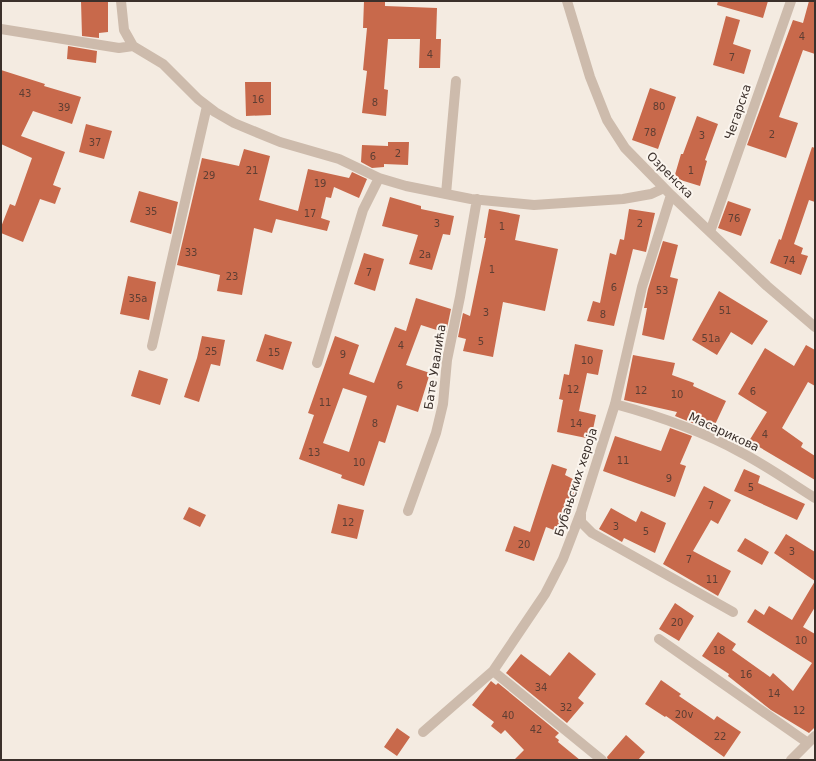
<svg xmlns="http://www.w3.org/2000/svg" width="816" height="761" viewBox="0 0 816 761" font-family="'DejaVu Sans',sans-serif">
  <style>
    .building { fill: #c8694b; fill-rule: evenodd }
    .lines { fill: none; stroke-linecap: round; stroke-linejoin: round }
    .minor { stroke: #cdbbac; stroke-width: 10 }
    .labels { text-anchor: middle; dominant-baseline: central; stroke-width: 4; stroke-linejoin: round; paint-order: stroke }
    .number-label { font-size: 10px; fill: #5e3e33 }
    .street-label { font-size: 12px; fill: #3b302b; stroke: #fbf5ee }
  </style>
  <rect width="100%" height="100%" fill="#f4ebe1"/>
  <path class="building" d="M81 1H108V32L99 33V38L82 36Z
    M364 1H385V6L437 8 436 39H441L440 68H419L420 39H388L384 89 388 90 386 116 362 113 367 71 363 70 367 28H363Z
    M718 1H768L763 18 717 5Z
    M809 1H815V54L803 50 779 117 798 123 786 158 747 145 793 20 803 23Z
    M726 16 740 20 733 44 751 50 744 74 713 65Z
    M68 46 97 51 96 63 67 59Z
    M1 70 45 84 44 86 81 97 72 124 33 111 21 136 65 152 53 185 61 188 55 204 40 199 23 242 1 233V227L10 204 15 206 32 158 1 144Z
    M245 82H271V115L246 116Z
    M650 88 676 97 658 149 632 140Z
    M697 116 718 124 705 160 707 161 700 186 674 178 681 154H683Z
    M86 124 112 131 104 159 79 152Z
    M388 142H409L408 165 384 164V167L372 168 361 162 362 145 388 146Z
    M812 147 815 148V202L809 200 794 244 803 248 801 254 808 256 801 275 770 263 779 239 781 240Z
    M244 149 270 156 259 200 298 211 308 169 349 178 352 172 367 179 359 198 334 187 331 198 326 197 321 218 330 221 327 231 276 219 272 233 254 228 242 295 217 291 220 275 177 265 202 158 239 166Z
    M139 191 178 202 171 234 130 222Z
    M390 197 421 206V209L454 216 450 235 443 234 432 270 409 264 418 235 382 226Z
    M728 201 751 209 741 236 718 228Z
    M489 209 520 215 515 240 558 249 545 311 503 302 493 357 463 351 466 339 458 337 463 313 470 316 486 238H484Z
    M629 209 655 213 646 252 633 249 614 326 587 321 593 301 600 303 610 253 616 255 620 239 624 240Z
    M663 241 678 245 670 277 678 279 664 340 642 335 647 308H644L648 289Z
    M364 253 384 259 375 291 354 284Z
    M128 276 156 282 149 320 120 314Z
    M719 291 768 321 752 345 731 332 717 355 692 340Z
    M416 298 451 309 446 333 421 325 406 365 430 373 418 412 397 405 385 443 379 441 364 486 341 478 342 475 299 459 314 415 308 413 335 336 359 345 349 374 374 383 395 327 406 331ZM343 388 367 396 349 452 323 443Z
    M265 334 292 342 283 370 256 361Z
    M202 336 225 340 220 366 211 364 199 402 184 397 197 358Z
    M575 344 603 350 598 375 587 373 579 411 596 415 591 439 557 432 563 400 559 399 564 374 569 375Z
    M806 345 815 350V386L808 382 782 428 803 443 801 447 815 456V480L749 441 767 412 738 394 765 348 794 366Z
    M633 355 675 363 672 375 694 383 693 386 726 401 712 431 675 416 677 412 624 400Z
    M139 370 168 379 160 405 131 396Z
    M670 428 692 436 680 464 686 466 675 497 603 471 615 436 661 451Z
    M552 464 567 469 565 475 579 482 574 497 571 496 559 532 546 527 534 561 505 551 514 526 530 532Z
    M744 469 760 476 758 483 805 504 797 520 734 491Z
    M704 486 731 500 718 524 711 520 693 551 731 571 718 596 663 564Z
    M338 504 364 510 357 539 331 533Z
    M189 507 206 515 200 527 183 519Z
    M611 508 636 522 641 511 666 523 655 553 624 538 622 542 599 529Z
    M786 534 815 552V581L774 553Z
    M745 538 769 552 762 565 737 551Z
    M815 581V607L803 627 815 634V727L809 733 771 710 728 676 729 674 702 656 718 632 736 644 732 650 770 677 773 673 793 691 812 663 747 622 755 609 764 615 769 606 792 620Z
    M675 603 694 616 679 641 659 629Z
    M569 652 596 674 578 698 584 703 567 723 506 673 521 654 550 676Z
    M661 680 681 694 679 696 714 720 717 716 741 732 724 757 666 716 665 717 645 704Z
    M491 681 496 685 498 683 559 733 555 737 559 740 558 742 580 760H514L524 750 505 730 501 734 491 726 494 722 472 705Z
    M397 728 410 737 397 756 384 747Z
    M626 735 645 752 638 760H608L607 757Z"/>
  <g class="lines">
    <path class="minor" d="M121 1 124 30 133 46
      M567 1 590 77 607 120 625 148 671 195 767 286 815 327
      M1 29 119 48 133 46 163 64 198 99 215 112 234 123 280 142 339 159 379 178 406 186 471 199 534 205 623 199 651 194 664 188
      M446 194 456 81
      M710 232 791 1
      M152 346 207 106
      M317 363 363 210 379 178
      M615 404C659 416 702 431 742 453 767 466 791 483 815 498
      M408 511 436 433 443 404 447 360 460 297 477 199
      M581 514V522L592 533 733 612
      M659 639 808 743
      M493 671 602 760
      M423 732 493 671 545 594 563 559 581 512 615 404 642 287 671 195
      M791 760 815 736"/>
  </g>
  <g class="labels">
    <g class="number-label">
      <text x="802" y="36">4</text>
      <text x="430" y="54">4</text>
      <text x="732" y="57">7</text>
      <text x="25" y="93">43</text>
      <text x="258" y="99">16</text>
      <text x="375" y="102">8</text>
      <text x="659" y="106">80</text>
      <text x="64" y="107">39</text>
      <text x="650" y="132">78</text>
      <text x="772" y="134">2</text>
      <text x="702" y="135">3</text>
      <text x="95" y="142">37</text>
      <text x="398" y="153">2</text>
      <text x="373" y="156">6</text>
      <text x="252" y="170">21</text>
      <text x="691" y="170">1</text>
      <text x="209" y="175">29</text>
      <text x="320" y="183">19</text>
      <text x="151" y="211">35</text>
      <text x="310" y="213">17</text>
      <text x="734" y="218">76</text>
      <text x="437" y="223">3</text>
      <text x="640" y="223">2</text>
      <text x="502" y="226">1</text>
      <text x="191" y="252">33</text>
      <text x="425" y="254">2a</text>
      <text x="789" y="260">74</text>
      <text x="492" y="269">1</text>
      <text x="369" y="272">7</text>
      <text x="232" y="276">23</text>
      <text x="614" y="287">6</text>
      <text x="662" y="290">53</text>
      <text x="138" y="298">35a</text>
      <text x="725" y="310">51</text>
      <text x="486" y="312">3</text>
      <text x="603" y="314">8</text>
      <text x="711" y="338">51a</text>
      <text x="481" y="341">5</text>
      <text x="401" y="345">4</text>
      <text x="211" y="351">25</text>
      <text x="274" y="352">15</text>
      <text x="343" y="354">9</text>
      <text x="587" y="360">10</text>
      <text x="400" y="385">6</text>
      <text x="573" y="389">12</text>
      <text x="641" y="390">12</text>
      <text x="753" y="391">6</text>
      <text x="677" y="394">10</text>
      <text x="325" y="402">11</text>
      <text x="375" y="423">8</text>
      <text x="576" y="423">14</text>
      <text x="765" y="434">4</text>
      <text x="314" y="452">13</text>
      <text x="623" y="460">11</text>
      <text x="359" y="462">10</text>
      <text x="669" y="478">9</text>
      <text x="751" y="487">5</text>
      <text x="711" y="505">7</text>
      <text x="348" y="522">12</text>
      <text x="616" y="526">3</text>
      <text x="646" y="531">5</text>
      <text x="524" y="544">20</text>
      <text x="792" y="551">3</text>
      <text x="689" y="559">7</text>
      <text x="712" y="579">11</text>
      <text x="677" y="622">20</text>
      <text x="801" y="640">10</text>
      <text x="719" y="650">18</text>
      <text x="746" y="674">16</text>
      <text x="541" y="687">34</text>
      <text x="774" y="693">14</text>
      <text x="566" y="707">32</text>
      <text x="799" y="710">12</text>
      <text x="684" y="714">20v</text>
      <text x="508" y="715">40</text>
      <text x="536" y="729">42</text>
      <text x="720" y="736">22</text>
    </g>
    <g class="street-label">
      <text transform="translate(738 112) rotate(-71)">Чегарска</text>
      <text transform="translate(670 175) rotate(45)">Озренска</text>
      <text transform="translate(435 367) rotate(-81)">Бате Увалића</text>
      <text transform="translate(724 432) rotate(25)">Масарикова</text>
      <text transform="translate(576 482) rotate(-72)">Бубањских хероја</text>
    </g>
  </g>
  <rect width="816" height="761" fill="none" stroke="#3b302b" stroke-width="4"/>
</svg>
